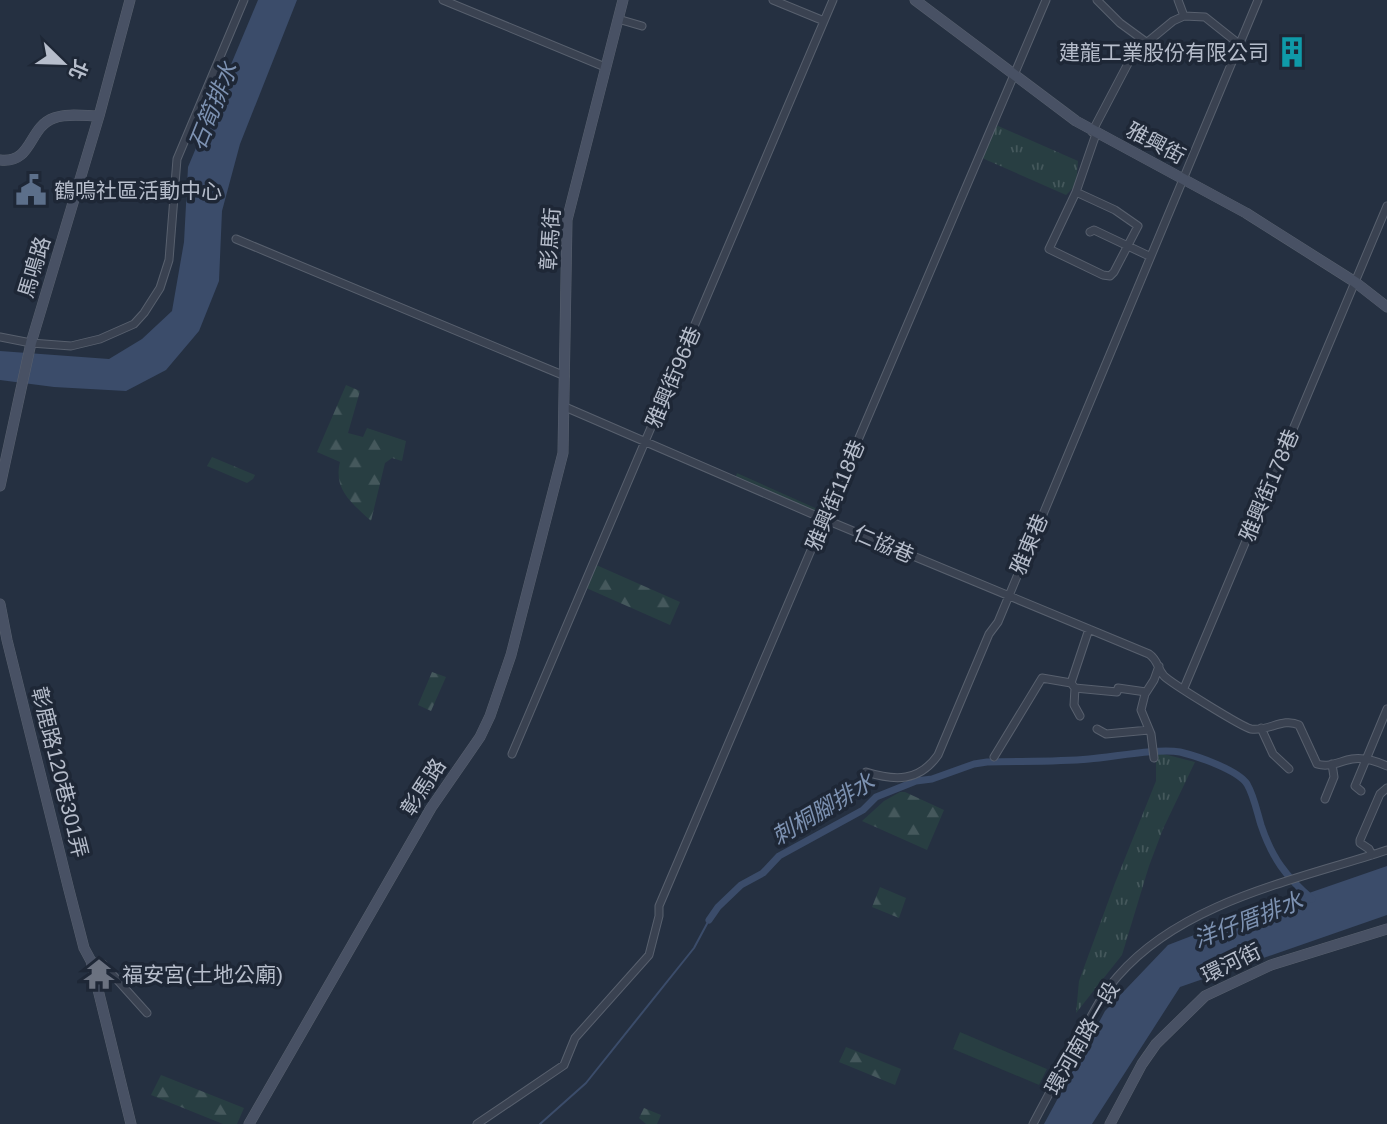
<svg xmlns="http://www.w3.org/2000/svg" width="1387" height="1124" viewBox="0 0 1387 1124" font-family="Arial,'Noto Sans TC',sans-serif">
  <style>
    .grass { fill: #283e42 }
    .forest { fill: url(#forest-firs) }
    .park { fill: url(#park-tufts) }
    .water { fill: #3b4c6a }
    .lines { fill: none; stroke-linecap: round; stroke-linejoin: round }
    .stream { stroke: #3b4c6a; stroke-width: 2 }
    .canal { stroke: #3b4c6a; stroke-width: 7 }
    .street-casing { stroke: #58606e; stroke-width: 9 }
    .secondary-casing { stroke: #58606e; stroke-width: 11 }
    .street { stroke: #3a4251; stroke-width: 7 }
    .secondary { stroke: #485164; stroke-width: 10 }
    .labels { text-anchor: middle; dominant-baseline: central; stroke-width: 7; stroke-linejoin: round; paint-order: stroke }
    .poi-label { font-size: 21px; fill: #b6bdcb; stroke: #1e2736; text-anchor: start }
    .street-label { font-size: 21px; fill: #b6bdcb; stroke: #1e2736 }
    .water-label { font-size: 23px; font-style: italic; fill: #7d92b2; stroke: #1e2736 }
  </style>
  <defs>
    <pattern id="forest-firs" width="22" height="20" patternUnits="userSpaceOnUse" patternTransform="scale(1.75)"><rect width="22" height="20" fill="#283e42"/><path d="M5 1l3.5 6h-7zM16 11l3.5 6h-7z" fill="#45585c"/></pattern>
    <pattern id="park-tufts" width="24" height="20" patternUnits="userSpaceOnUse" patternTransform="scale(1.75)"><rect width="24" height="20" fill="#283e42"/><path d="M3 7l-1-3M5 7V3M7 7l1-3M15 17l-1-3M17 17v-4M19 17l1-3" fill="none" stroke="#45585c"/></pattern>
  </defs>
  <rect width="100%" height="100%" fill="#253041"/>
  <path class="grass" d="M737 473 822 511 819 515 735 478Z
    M960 1032 1047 1069 1039 1085 953 1049Z"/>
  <path class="forest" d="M346 385 360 391 348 433 363 437 367 428 406 441 402 461 392 458 385 463 371 521C352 503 333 490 340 462L317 452Z
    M212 457 255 475 253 479 247 483 207 466Z
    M594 564 680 602 670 625 584 587Z
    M432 672 446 677 431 711 418 705Z
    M900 792H905L944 810 927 850 862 821 884 801Z
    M880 887 906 898 899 918 872 907Z
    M846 1047 901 1069 895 1085 839 1062Z
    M161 1075 244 1108 237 1124H223L151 1095Z
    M644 1108 661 1115 657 1124H646L639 1118Z"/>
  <path class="park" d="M996 125 1078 161 1076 185 1066 195 982 158Z
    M1156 752 1195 762 1163 829 1149 866 1122 955 1076 1013 1079 981 1115 883 1156 781Z"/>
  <path class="water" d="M258 0H297L240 144 222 211 219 281 199 331 166 370 126 391 54 387 0 380V351L109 359 142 339 172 311 184 242 188 167Z
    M1387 866V915L1180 987 1092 1124H1044L1105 1011 1168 945 1254 912Z"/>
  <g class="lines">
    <path class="stream" d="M540 1124 586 1083 694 948 709 920"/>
    <path class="canal" d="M709 920 718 907 741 885 763 873 779 856 863 810 876 797 916 781 932 779 974 764 987 762C1021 761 1056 762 1089 759 1114 757 1157 748 1180 752 1197 756 1238 770 1247 784 1254 796 1257 812 1261 825 1272 858 1286 877 1312 899"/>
    <defs>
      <path id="street" d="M443 0 605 67
        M773 0 824 21
        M1097 0 1120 23 1146 42
        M1178 0 1184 16
        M618 19 642 26
        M1092 132 1133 54 1173 21 1184 16 1205 17 1239 44
        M1076 192 1115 210 1138 226 1114 272 1110 276 1103 275 1049 249 1076 192 1096 134
        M1090 232 1094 230 1149 256
        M236 239 565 376
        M0 337 31 343 71 346 100 339 134 324 144 313 160 288 169 260 177 159 244 0
        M565 407 824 519 1149 654C1158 660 1157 668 1164 676 1171 683 1242 727 1251 729 1268 732 1283 717 1299 725L1317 764C1330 768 1340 761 1352 759 1364 757 1376 761 1387 766
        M1071 683 1075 688 1117 692 1118 688 1146 692
        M1075 688 1074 705 1080 716
        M1184 688 1387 206
        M1261 728 1273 754 1289 769
        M1097 729 1106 734 1149 730
        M512 754 833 0
        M994 757 1042 678 1071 683 1089 629
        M1154 758 1151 734 1141 710 1145 694 1154 680 1159 666
        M866 772C895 781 919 782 938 755L989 634 998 622 1258 0
        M1361 791 1355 786 1387 709
        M1325 799 1334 777 1332 764
        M1372 855 1369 849 1360 843V840L1380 794 1387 788
        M91 961 103 964 147 1013
        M477 1124 564 1065 575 1038 649 955 659 916V906L1046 0
        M1033 1124C1048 1096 1063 1067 1079 1039 1091 1017 1102 994 1118 976 1183 901 1297 880 1387 850"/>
      <path id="secondary" d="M915 0 1076 121 1246 213 1355 282 1387 307
        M0 160C33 164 28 127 54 118 67 113 86 116 99 116
        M0 486 31 343 99 116 130 0
        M0 604 7 640 69 890 84 948 91 961 131 1124
        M249 1124 431 808 480 737 490 716 511 655 563 453 567 220 623 0
        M1110 1124 1142 1064 1156 1044 1205 996 1271 965 1387 929"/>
    </defs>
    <use href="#street" class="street-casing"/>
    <use href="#secondary" class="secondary-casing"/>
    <use href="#street" class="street"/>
    <use href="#secondary" class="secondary"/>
  </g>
  <defs>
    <symbol id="building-bare" viewBox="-9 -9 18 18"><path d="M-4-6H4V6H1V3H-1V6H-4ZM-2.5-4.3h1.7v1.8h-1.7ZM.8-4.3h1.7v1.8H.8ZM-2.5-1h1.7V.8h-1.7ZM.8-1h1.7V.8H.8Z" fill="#0f9aa8" stroke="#1e2736" stroke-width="2.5" paint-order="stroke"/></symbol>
    <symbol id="civic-bare" viewBox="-9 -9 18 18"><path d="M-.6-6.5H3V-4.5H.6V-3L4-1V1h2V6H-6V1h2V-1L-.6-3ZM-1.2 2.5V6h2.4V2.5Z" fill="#5c6f8a" stroke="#1e2736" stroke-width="2.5" paint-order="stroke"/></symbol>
    <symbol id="temple-bare" viewBox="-9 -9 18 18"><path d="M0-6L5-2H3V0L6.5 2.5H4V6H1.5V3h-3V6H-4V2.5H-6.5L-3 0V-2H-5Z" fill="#6b7280" stroke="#1e2736" stroke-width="2.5" paint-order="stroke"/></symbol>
  </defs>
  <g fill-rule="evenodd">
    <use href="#building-bare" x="1270" y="30" width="44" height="44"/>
    <use href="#civic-bare" x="9" y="168" width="44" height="44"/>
    <use href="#temple-bare" x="77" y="952" width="44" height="44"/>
  </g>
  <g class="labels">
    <g class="poi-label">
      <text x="1269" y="52" text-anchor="end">建龍工業股份有限公司</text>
      <text x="54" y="190">鶴鳴社區活動中心</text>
      <text x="122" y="974">福安宮(土地公廟)</text>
    </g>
    <g class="street-label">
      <text transform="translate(1156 143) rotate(28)">雅興街</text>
      <text transform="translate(550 239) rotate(-86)">彰馬街</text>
      <text transform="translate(34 267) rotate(-73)">馬鳴路</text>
      <text transform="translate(673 377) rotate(-67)">雅興街96巷</text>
      <text transform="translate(1269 485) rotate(-67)">雅興街178巷</text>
      <text transform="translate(835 495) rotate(-67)">雅興街118巷</text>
      <text transform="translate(884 544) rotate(23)">仁協巷</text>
      <text transform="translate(1029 544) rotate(-67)">雅東巷</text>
      <text transform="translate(60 772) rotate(76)">彰鹿路120巷301弄</text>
      <text transform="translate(423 787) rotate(-57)">彰馬路</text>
      <text transform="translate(1231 963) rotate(-26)">環河街</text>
      <text transform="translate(1082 1038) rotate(-60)">環河南路一段</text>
    </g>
    <g class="water-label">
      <text transform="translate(213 106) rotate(-68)">石筍排水</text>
      <text transform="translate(823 809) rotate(-31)">刺桐腳排水</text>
      <text transform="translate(1248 920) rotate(-21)">洋仔厝排水</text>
    </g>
  </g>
  <g transform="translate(63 63) rotate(113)" stroke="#1e2736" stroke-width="5" paint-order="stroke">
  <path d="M0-5L12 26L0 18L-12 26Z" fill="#b6bdcb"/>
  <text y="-10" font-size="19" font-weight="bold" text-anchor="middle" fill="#b6bdcb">北</text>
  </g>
</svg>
